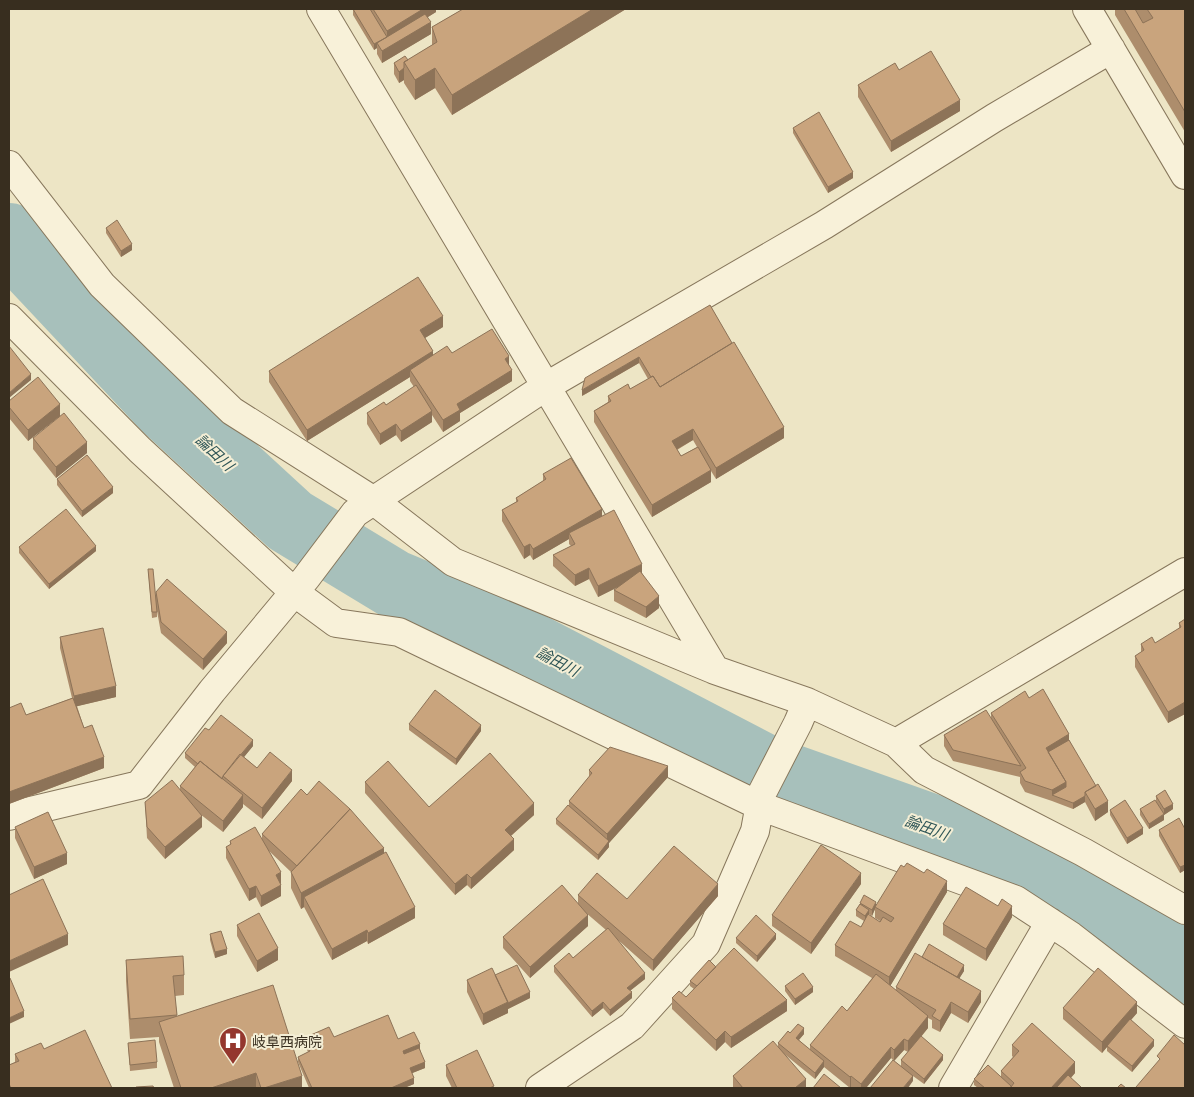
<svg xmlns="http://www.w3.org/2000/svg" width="1194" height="1097" viewBox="0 0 1194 1097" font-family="'PT Serif','Noto Sans JP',serif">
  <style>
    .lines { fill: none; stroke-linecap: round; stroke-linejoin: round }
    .river { stroke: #a7c0bb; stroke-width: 68 }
    .minor-casing { stroke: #87775c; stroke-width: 30 }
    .minor { stroke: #f8f1d9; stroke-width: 28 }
    .wall { fill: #ad8d6c; fill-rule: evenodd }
    .shaded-wall { fill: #8d7358 }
    .building { fill: #c9a47d; stroke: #8d7358 }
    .labels { text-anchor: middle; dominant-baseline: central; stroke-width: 4; stroke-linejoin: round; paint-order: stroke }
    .poi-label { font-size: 14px; fill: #382e1f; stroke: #f4eed5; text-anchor: start }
    .water-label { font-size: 15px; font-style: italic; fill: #2f5657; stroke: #f4eed5 }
  </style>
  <rect width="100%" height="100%" fill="#ede5c5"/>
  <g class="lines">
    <path class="river" d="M9 237 14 245 166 407 290 521 394 584 478 619 768 770 1027 862 1143 936 1185 970"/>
    <defs>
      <path id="minor" d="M321 9 715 670 807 702
        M1087 9 1185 175
        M9 165 102 285 232 411 374 501 453 562 715 670
        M9 318 140 450 294 592 336 623 399 632 760 806 1016 900 1071 936 1185 1024
        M896 743 924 770 1083 852 1185 910
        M9 816 139 785 212 691 306 578 355 513 545 387 824 225 994 118 1111 49
        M540 1088 632 1026 706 944 755 831 762 793 798 723 807 702 896 743 1185 572
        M953 1088 1050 922"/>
    </defs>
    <use href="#minor" class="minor-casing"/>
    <use href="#minor" class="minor"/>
  </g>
  <path class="wall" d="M353 9H436V12L428 17 431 34 382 63 377 54V48L374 50 353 15Z
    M463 9H626L452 115 435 88 415 100 404 83V80L399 83 394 74V63L408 60 432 45V27Z
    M1115 9H1135L1143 23 1135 9H1185V132L1115 15Z
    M899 70 960 111 891 152 858 97V85Z
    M793 128 853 178 828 193 793 133Z
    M106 228 132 250 121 257 106 233Z
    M710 305 784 438 716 479 711 471V482L652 517 594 422V411L608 402V396L630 389 648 379 639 363 582 396ZM693 440 697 447 681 456 677 450Z
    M443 327 425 338 433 355 452 353 509 365 512 381 460 413V421L443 432 432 415V422L401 442 396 435 380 445 367 424V413L386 405 414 387 410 381V377L307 441 269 382V371Z
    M9 401 60 416 28 441 9 418Z
    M33 438 87 453 56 478 33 449Z
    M543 474 602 516 642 573 659 608 646 618 614 601V590L618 587 598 597 589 579 575 586 553 566V555L571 546 569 544V539L533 560 530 555 524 559 502 521V510L516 502V498L543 481Z
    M57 479 113 493 82 517 57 485Z
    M19 547 96 551 49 589 19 553Z
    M148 569 156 598V592L227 643 203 670 161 633 157 611V617L152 618Z
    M1185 619V714L1168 723 1135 667V656L1141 652V644L1155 643 1179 629V623Z
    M60 637 116 697 77 706 84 728 104 768 9 804V708L26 715 72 698 60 648Z
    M1029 698 1069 740 1108 812 1095 821 1085 802 1073 809 1052 801 1025 792 1020 783V777L953 761 944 746V735L991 719V713Z
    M409 724 481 731 456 765 409 730Z
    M253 746 244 757 257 768 292 781 262 819 243 804V807L223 832 200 814 202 827 165 859 147 838 145 802 180 790V786L195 767 185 758V753Z
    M589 770 668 777 609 843V847L598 860 556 824V819L569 806V801L589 777Z
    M365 782 429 807 534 815 511 836 514 850 471 889 467 885 455 895 365 793Z
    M307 795 384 853 415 918 368 944 367 941 332 960 304 907 301 909 291 888V872L269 851 281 883V896L261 907 256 897 249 901 226 858V847L230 845V841L262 839V834Z
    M1156 796 1173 809 1164 815 1156 802Z
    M1140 809 1164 820 1149 829 1140 815Z
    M1110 810 1143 834 1127 844 1110 815Z
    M15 827 67 864 34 879 15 838Z
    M1185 829V872V870L1180 873 1159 836V830Z
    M861 884 811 954 772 926V915Z
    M947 892 890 986 896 990V987L922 957 964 971 959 978 981 1002 968 1023 951 1013 940 1032 932 1028V1020L928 1018V1028L921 1037 943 1060 924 1084 913 1076V1081L891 1058 866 1088H850L824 1067 815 1079 783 1053 806 1088H733V1076L778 1047V1043L790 1033 804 1034 799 1040 810 1050V1045L847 1011 872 978 835 956V945L861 927 864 921 856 916V910L860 904V903L876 905ZM875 909V918L880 921V922L869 915V914L872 916ZM904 1050 908 1052 901 1060V1066L894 1061Z
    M578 895 627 899 718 896 653 971 618 940 645 979 630 991 632 998 610 1016 603 1008 592 1017 554 972V966L573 958 606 930 585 912 588 926 530 978 503 948V937L578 904Z
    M998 906 1012 917 986 961 943 935V924Z
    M237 925 278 960 257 972 237 936Z
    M210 934 227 954 215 958 210 940Z
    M736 938 776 939 757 962 736 943Z
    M126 960 184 975V995L175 996 177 1016 302 1088H174L159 1042V1037L130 1039 126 981Z
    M716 967 787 1011 731 1048 725 1042 716 1051 672 1009V998L686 997 694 989 690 986V981Z
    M495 975 530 998 508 1009V1013L483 1025 467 992V980Z
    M785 986 813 992 795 1005 785 991Z
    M1063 1008 1137 1013 1131 1020 1154 1046 1132 1072 1107 1051V1047L1102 1053 1063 1019Z
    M334 1037 398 1039 420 1049 425 1068 412 1073 414 1084 404 1088H309L298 1062V1057L308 1052 304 1043V1038Z
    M128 1043 157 1062V1068L130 1071Z
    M1012 1045 1075 1073 1071 1078 1081 1088H978L974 1085V1079L1001 1077V1071L1013 1057 1012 1056Z
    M44 1049 112 1088H9V1065L15 1062V1054Z
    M446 1065 494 1088H452L446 1076Z"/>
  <path class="shaded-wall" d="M423 9H436V12L387 42 377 43V48L374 50V44L387 37V31Z
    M593 9H626L452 115V95Z
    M431 22V34L382 63V51Z
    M404 68V80L399 83V72Z
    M435 68V88L415 100V80Z
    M960 100V111L891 152V141Z
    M853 172V178L828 193V187Z
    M132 244V250L121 257V251Z
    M443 316V327L420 341V330Z
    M433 351V362L410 370V377L307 441V430Z
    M509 356V367L505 359Z
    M639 357V363L582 396V390Z
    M512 370V381L460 413V421L443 432V420L457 404Z
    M31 374V380L9 398V393Z
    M60 404V416L28 441V430Z
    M432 411V422L401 442V431Z
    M396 424V435L380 445V434Z
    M784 427V438L716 479V468Z
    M693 429V440L672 452V441Z
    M87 442V453L56 478V467Z
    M711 470V482L652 517V505Z
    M113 487V493L82 517V511Z
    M602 509V520L569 533V539L533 560V549Z
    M530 544V555L524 559V547Z
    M96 546V551L49 589V584Z
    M642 564V575L598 597V586Z
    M589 568V579L575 586V575Z
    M659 596V608L646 618V607Z
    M227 632V643L203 670V659Z
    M116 686V697L74 707V696Z
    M1185 702V714L1168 723V712Z
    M481 725V731L456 765V759Z
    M1069 734V746L1048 758 1046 748Z
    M253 740V746L226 779 224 777Z
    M104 757V768L9 804V792Z
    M668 766V777L609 843V847L598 860V855L607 843V834Z
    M292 770V781L262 819V808Z
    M1066 782V793L1052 795V790Z
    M243 795V807L223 832V821Z
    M1085 796V802L1073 809V803Z
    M1108 801V812L1095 821V809Z
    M534 803V815L505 841V830Z
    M1173 804V809L1164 815V809Z
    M1164 814V820L1149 829V824Z
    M202 816V827L165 859V847Z
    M1143 828V834L1127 844V838Z
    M514 839V850L471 889V878Z
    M384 848V865L304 897V907L301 909V893Z
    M67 853V864L34 879V867Z
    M1185 865V870L1180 873V867Z
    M281 872V883L276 886V875Z
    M861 873V884L811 954V943Z
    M467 874V885L455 895V884Z
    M947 881V892L889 988V977Z
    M718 884V896L653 971V960Z
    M281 885V896L261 907V896Z
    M256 886V897L249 901V889Z
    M876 902V907H875V909L872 916V910Z
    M1012 906V917L986 961V949Z
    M415 907V918L368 944V933Z
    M869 910V915L865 921V916Z
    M588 915V926L530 978V967Z
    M367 930V941L332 960V949Z
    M68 934V945L9 972V961Z
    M776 934V939L757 962V956Z
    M278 948V960L257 972V961Z
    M227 949V954L215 958V952Z
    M964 965V971L956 984V978Z
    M645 973V979L627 993V988Z
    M813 987V992L795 1005V999Z
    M981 991V1002L968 1023V1012Z
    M530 992V998L508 1009V1013L483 1025V1014Z
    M632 992V998L610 1016V1010Z
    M787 1000V1011L731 1048V1037Z
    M603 1002V1008L592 1017V1011Z
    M951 1002V1013L940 1032V1021Z
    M1137 1002V1013L1108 1046H1107V1047L1102 1053V1042Z
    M24 1011V1017L9 1024V1018Z
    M928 1016V1028L908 1052V1041Z
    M804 1028V1034L796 1043V1038Z
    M725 1031V1042L716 1051V1040Z
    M904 1039V1050L894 1061V1050Z
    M1154 1040V1046L1132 1072V1066Z
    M420 1044V1050L403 1057V1051Z
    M891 1047V1058L866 1088H861V1084Z
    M943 1055V1060L924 1084V1079Z
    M824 1061V1067L815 1079V1073Z
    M425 1062V1068L410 1074V1068Z
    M1075 1062V1073L1061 1088H1051Z
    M256 1073V1088H211Z
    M302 1076V1088H264Z
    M851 1076V1088H850V1077Z
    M913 1076V1081L908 1088H903Z
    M414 1078V1084L404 1088H391Z
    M806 1079V1088H795Z"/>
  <path class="building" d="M353 9H370L387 37 374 44Z
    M373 9H423L387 31Z
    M463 9H593L452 95 435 68 415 80 404 62 437 42 432 27Z
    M1124 9H1135L1143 23 1153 18 1147 9H1185V112Z
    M425 14 431 22 382 51 377 43Z
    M931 51 960 100 891 141 858 85 895 63 899 70Z
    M405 56 408 60 404 62V68L399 72 394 63Z
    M819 112 853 172 828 187 793 128Z
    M117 220 132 244 121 251 106 228Z
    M418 277 443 316 420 330 433 351 307 430 269 371Z
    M710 305 732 343 660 387 653 376 651 377 639 357 582 390 585 378Z
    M492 329 509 356 505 359 512 370 457 404 460 410 443 420 410 370 447 346 452 353Z
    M734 342 784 427 716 468 693 429 672 441 681 456 698 447 711 470 652 505 594 411 611 401 608 396 628 384 630 389 653 376 660 387Z
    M9 346 31 374 9 393Z
    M38 377 60 404 28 430 9 407V401Z
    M416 385 432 411 401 431 396 424 380 434 367 413 384 402 386 405Z
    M64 413 87 442 56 467 33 438Z
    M87 455 113 487 82 511 57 479Z
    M571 458 602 509 533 549 530 544 524 547 502 510 518 501 516 498 546 479 543 474Z
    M66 509 96 546 49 584 19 547Z
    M614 510 642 564 598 586 589 568 575 575 553 555 575 544 569 533Z
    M148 569H153L157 612H152Z
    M640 571 659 596 646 607 614 590Z
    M167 579 227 632 203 659 161 622 156 592Z
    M1185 619V702L1168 712 1135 656 1144 650 1141 644 1152 637 1155 643 1181 627 1179 623Z
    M103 628 116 686 74 696 60 637Z
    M1043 689 1069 734 1046 748 1066 782 1052 790 1025 781 1020 772 1026 768 991 713 1025 691 1029 698Z
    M435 690 481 725 456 759 409 724Z
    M73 698 84 728 92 725 104 757 9 792V708L21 703 26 715Z
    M986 710 1021 766 953 750 944 735Z
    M221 715 253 740 223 776 222 779 200 761 198 764 185 753 205 728 209 730Z
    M1069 740 1096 786 1085 792V796L1073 803 1052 795 1066 787V782L1048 752Z
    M610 747 668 766 607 834 569 801 592 773 589 770Z
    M270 752 292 770 262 808 223 776 240 754 257 768Z
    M490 753 534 803 505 830 514 839 471 878 467 874 455 884 365 782 388 761 429 807Z
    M200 761 243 795 223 821 180 786Z
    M172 780 202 816 165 847 147 827 145 802Z
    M319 781 350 809 297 866 262 834 301 789 307 795Z
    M1098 784 1108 801 1095 809 1085 792Z
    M1165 790 1173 804 1164 809 1156 796Z
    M1125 800 1143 828 1127 838 1110 810Z
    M1155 800 1164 814 1149 824 1140 809Z
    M568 805 609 841 598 855 556 819Z
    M350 809 384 848 301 893 291 872Z
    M48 812 67 853 34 867 15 827Z
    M1179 818 1185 829V866V865L1180 867 1159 830Z
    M255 827 281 872 276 875 281 885 261 896 256 886 249 889 226 847 231 844 230 841Z
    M821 845 861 873 811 943 772 915Z
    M674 846 718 884 653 960 578 895 597 873 627 899Z
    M386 852 415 907 368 933 367 930 332 949 304 897Z
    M907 863 924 873 927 869 947 881 889 977 835 945 850 921 861 927 868 914 880 922 883 917 891 922 894 918 875 907 901 865 904 867Z
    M43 879 68 934 9 961V895Z
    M562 885 588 915 530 967 503 937Z
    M966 887 998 906 1002 899 1012 906 986 949 943 924Z
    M864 895 876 902 872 910 860 903Z
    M860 904 869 910 865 916 856 910Z
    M259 913 278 948 257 961 237 925Z
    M756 915 776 934 757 956 736 938Z
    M608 928 645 973 627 988 632 992 610 1010 603 1002 592 1011 554 966 569 953 573 958Z
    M221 931 227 949 215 952 210 934Z
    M929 944 964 965 957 977 922 957Z
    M734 948 787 1000 731 1037 725 1031 716 1040 672 998 679 991 686 997Z
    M915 953 981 991 968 1012 951 1002 940 1021 932 1016 936 1010 896 987Z
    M183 956 184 975 173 976 177 1015 130 1019 126 960Z
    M709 960 716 967 697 986 690 981Z
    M517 965 530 992 508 1003 495 975Z
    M492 968 508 1002 483 1014 467 980Z
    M1098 968 1137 1002 1102 1042 1063 1008Z
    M803 973 813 987 795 999 785 986Z
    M876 974 928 1016 908 1041 904 1039 894 1050 891 1047 861 1084 851 1076 850 1077 810 1045 842 1006 847 1011Z
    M9 978H10L24 1011 9 1018Z
    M273 985 302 1076 264 1088H261L256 1073 211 1088H181L159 1022Z
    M388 1015 398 1039 414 1032 420 1044 403 1051 404 1054 419 1048 425 1062 410 1068 414 1078 391 1088H312L298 1057 310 1051 304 1038 329 1027 334 1037Z
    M1130 1019 1154 1040 1132 1066 1107 1046Z
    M1032 1023 1075 1062 1051 1088H1012L1011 1087 1014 1083 1001 1071 1019 1051 1012 1045Z
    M798 1024 804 1028 796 1038 824 1061 815 1073 778 1043 788 1031 790 1033Z
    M85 1030 112 1088H11L9 1084V1065L19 1061 15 1054 41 1043 44 1049Z
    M1174 1035 1185 1045V1088H1137L1136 1087 1160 1059 1157 1056Z
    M921 1036 943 1055 924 1079 901 1060Z
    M155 1040 157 1062 130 1065 128 1043Z
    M773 1041 806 1079 795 1088H743L733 1076Z
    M477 1050 494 1086 490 1088H457L446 1065Z
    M893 1060 913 1076 903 1088H870Z
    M988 1065 1011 1086V1088H985L974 1079Z
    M824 1074 841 1088H813Z
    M1068 1075 1081 1087V1088H1056Z
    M1121 1084 1126 1088H1117Z
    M153 1086 154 1088H136V1087Z"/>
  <defs>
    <symbol id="hospital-pin" viewBox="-11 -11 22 30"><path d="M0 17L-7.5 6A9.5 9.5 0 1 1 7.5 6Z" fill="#94372e" stroke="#f4eed5"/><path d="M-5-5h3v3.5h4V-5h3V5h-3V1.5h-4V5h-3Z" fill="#fff"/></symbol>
  </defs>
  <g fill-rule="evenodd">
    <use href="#hospital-pin" x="217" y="1025" width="32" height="43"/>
  </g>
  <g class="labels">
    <g class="poi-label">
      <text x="252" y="1041">岐阜西病院</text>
    </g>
    <g class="water-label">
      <text transform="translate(215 452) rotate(43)">論田川</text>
      <text transform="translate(558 661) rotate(28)">論田川</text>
      <text transform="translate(927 827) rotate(20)">論田川</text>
    </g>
  </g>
  <rect width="1194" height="1097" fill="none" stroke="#382e1f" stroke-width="20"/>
</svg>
